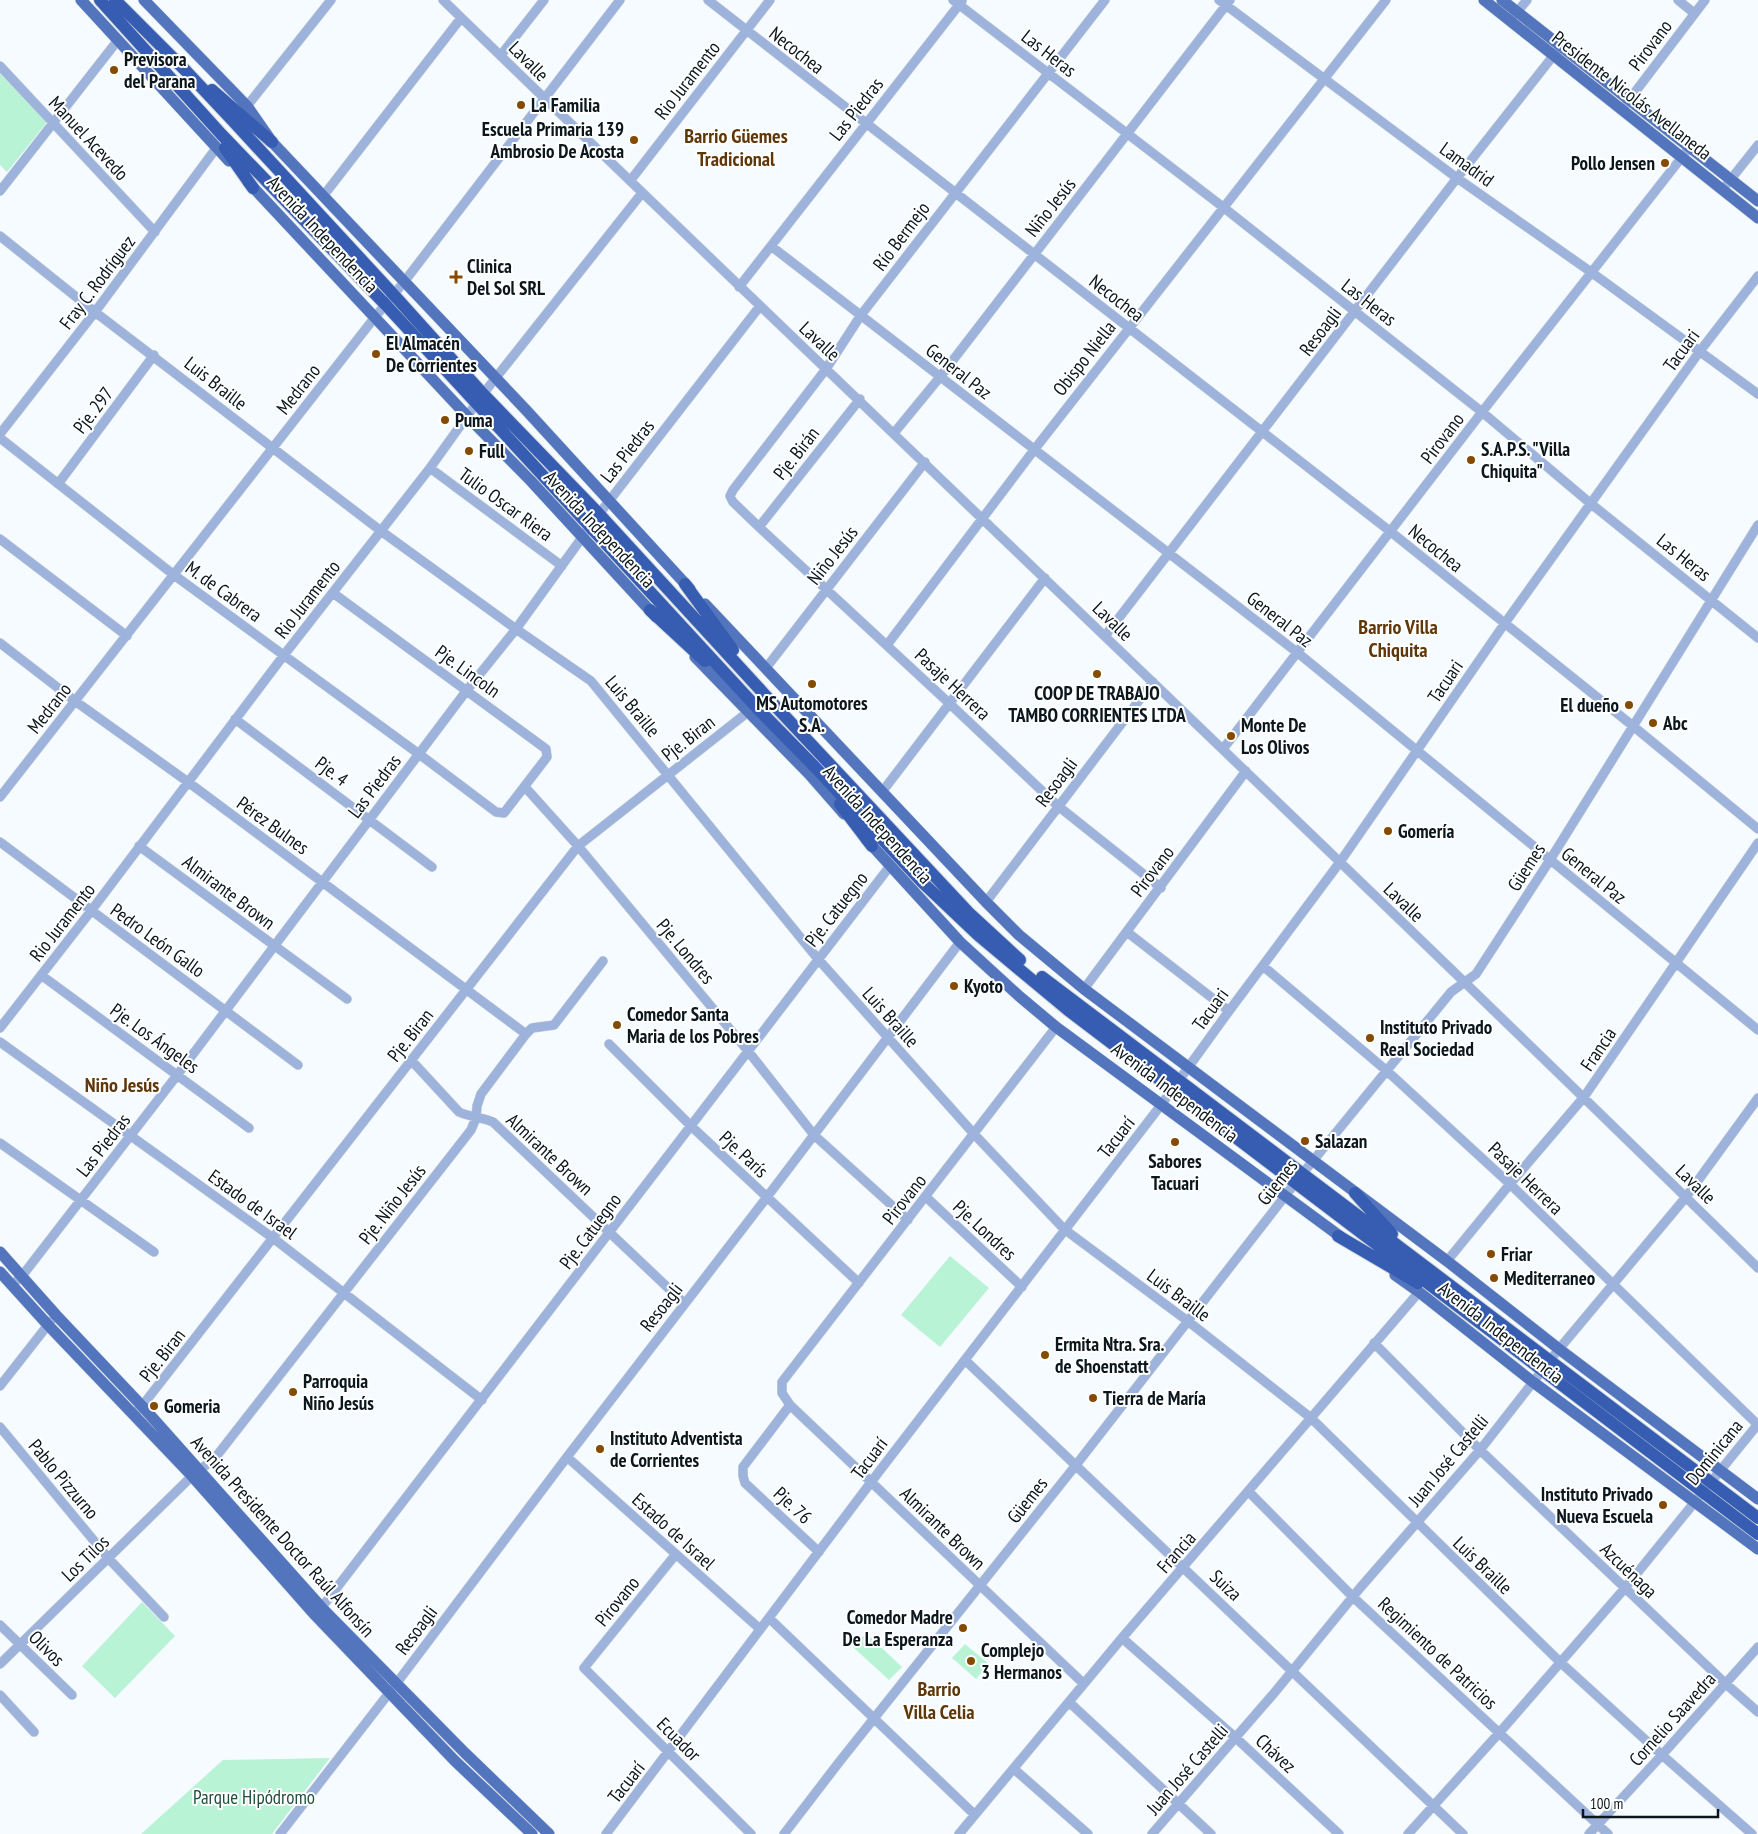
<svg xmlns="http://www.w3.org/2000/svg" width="1758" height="1834" viewBox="0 0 1758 1834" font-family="'PT Sans Narrow',sans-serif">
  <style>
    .green { fill: #b9f3d6 }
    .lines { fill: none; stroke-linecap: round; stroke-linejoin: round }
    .minor-casing { stroke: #d0d7da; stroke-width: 10 }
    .major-casing { stroke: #d0d7da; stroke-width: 12 }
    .highway-casing { stroke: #d0d7da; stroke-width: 14 }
    .minor { stroke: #9eb3dc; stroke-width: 9 }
    .major { stroke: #5275be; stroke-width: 11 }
    .highway { stroke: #375db2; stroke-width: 12 }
    .poi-dot { fill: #854b00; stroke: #fff; stroke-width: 2 }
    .labels { text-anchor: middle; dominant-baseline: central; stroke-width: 4; stroke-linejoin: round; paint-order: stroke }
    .street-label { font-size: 19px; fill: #0b171d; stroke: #fff }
    .poi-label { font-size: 19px; font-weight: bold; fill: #0b171d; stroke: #fff; text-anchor: start }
    .park-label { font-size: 19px; fill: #1d513c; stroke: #fff }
    .neighbourhood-label { font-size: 20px; font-weight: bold; fill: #5f3709; stroke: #fff }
  </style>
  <rect width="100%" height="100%" fill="#f5fbfe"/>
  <path class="green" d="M0 71 48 121 7 172 0 165Z
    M950 1256 989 1288 940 1347 901 1315Z
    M142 1602 175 1636 115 1698 82 1666Z
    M866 1633 902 1667 889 1680 853 1647Z
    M965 1644 989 1664 976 1679 952 1658Z
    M330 1758 272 1834H141L223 1760Z"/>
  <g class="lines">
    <defs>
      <path id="minor" d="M443 0C880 424 1323 841 1758 1268
        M708 0 1391 532 1633 726 1758 829
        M953 0 1223 207 1482 412 1590 503 1758 638
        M1105 0 861 315 826 369 733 490 730 496 733 502 759 527 950 704 1058 806 1161 888
        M1219 0 1457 178 1591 272 1758 394
        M1678 0 1694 13
        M1513 17 1527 0
        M501 55 544 0
        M0 66 155 232
        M1626 104 1705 0
        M247 106 331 0
        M630 181 770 0
        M1727 184 1758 145
        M0 191 118 40
        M324 195 461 18
        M0 236 95 312 381 531 516 629 591 681 818 959 974 1134 1064 1229 1189 1322 1311 1418 1560 1662 1662 1755 1752 1834
        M771 246 1298 653 1758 1030
        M739 287 962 1
        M894 433 940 377 1230 0
        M0 434 95 312 217 147
        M0 438 174 575 419 754 496 812 504 813 547 757 546 749 333 593
        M430 468 562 566
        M58 484 154 355
        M759 527 860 399
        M0 539 127 636
        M1105 636 1457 178 1557 51
        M0 643 75 701 188 782 526 1034
        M887 645 1034 450 1386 0
        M766 668 925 462
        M235 719 432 867
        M1223 749 1482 412 1689 148
        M525 787 578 846 748 1051 814 1135 908 1220
        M882 792 1045 578
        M0 797 375 317 404 282 620 0
        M0 842 298 1065
        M139 846 347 999
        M986 902 1153 682
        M1127 932 1229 1011
        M1263 966 1387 1071 1510 1184 1757 1424
        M41 975 249 1128
        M1084 989 1246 771
        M1056 1027 782 1382V1393L790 1405 1084 1684
        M0 1028 91 911 284 655 430 468 483 394 642 193
        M0 1042 273 1238 482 1400
        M609 1044 691 1126 859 1283
        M411 1060 459 1112C470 1117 481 1117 493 1122L684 1303
        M0 1143 154 1252
        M926 1197 1022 1287
        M1447 1261 1510 1184 1584 1097 1758 843
        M12 1285 22 1276 178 1074 467 690 516 629 599 514 760 306
        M1374 1343 1480 1450 1726 1684 1758 1712
        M966 1361 1463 1834
        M0 1386 51 1321
        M790 1405 743 1467V1476L745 1483 819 1552
        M134 1414 142 1406 578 846 748 712
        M0 1427 109 1559 164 1617
        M567 1457 760 1629
        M1249 1492 1353 1597 1608 1834
        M676 1554 584 1668 751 1834
        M319 1611 890 866
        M769 1618 975 1815
        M0 1625 72 1695
        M1122 1638 1236 1738 1339 1834
        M0 1664 192 1476 215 1458 471 1130 476 1118 477 1106 481 1094 526 1034 532 1028 554 1025 603 961
        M0 1695 34 1732
        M1069 1702 1211 1834
        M1014 1769 1088 1834
        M280 1834 396 1684 567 1457 767 1197 960 942
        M606 1834 881 1469 1161 1105 1229 1011 1340 862 1505 623 1700 351 1758 276
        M784 1834 840 1761 1076 1465 1303 1173 1451 992 1476 974 1550 860 1758 525
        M959 1834 1122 1638 1419 1292
        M1152 1834 1275 1692 1360 1588 1480 1450 1559 1349 1686 1197 1758 1098
        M1408 1834 1500 1732 1625 1588 1758 1424
        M1589 1834 1662 1755 1758 1647"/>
      <path id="major" d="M81 0 229 161
        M144 0 247 106 272 142 526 410 690 589
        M1484 0 1758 218
        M1502 0 1758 201
        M248 182 468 417 530 480 656 617
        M705 604 986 902 1019 935 1084 989 1447 1261 1559 1349 1758 1499
        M695 657 809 774 844 814
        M866 839 960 942 1019 996 1056 1027 1345 1240
        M0 1252 56 1315 142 1406 322 1608 465 1753 549 1834
        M0 1272 48 1325 192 1476 315 1615 455 1761 532 1834
        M1395 1275 1419 1292 1533 1382 1758 1549"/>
      <path id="highway" d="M100 0 221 134 385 304 758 709 815 767 922 882 978 935 1068 1010 1758 1534
        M115 0 186 71 233 121 393 294 483 394 599 514 765 695 970 914 1020 960
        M212 90 272 142
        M225 148 253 188
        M685 584 733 650
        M650 610 705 661
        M840 804 872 846
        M1042 977 1758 1518
        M1355 1193 1392 1234
        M1338 1236 1418 1283"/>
    </defs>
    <use href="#minor" class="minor-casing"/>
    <use href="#major" class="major-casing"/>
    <use href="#highway" class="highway-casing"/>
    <use href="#minor" class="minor"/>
    <use href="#major" class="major"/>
    <use href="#highway" class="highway"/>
  </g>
  <g class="poi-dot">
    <circle cx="114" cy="70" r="5"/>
    <circle cx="521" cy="105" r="5"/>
    <circle cx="634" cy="140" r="5"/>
    <circle cx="1665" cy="163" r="5"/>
    <path d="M453.5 269.5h5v5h5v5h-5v5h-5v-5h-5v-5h5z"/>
    <circle cx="376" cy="354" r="5"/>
    <circle cx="445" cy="420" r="5"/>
    <circle cx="469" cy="451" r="5"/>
    <circle cx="1471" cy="460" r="5"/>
    <circle cx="1097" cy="674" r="5"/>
    <circle cx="812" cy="684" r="5"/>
    <circle cx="1629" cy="705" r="5"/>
    <circle cx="1653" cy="723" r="5"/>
    <circle cx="1231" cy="736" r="5"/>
    <circle cx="1388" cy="831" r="5"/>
    <circle cx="954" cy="986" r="5"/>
    <circle cx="617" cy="1025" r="5"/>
    <circle cx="1370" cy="1038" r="5"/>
    <circle cx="1305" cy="1141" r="5"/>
    <circle cx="1175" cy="1142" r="5"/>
    <circle cx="1491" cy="1254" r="5"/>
    <circle cx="1494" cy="1278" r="5"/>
    <circle cx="1045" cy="1355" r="5"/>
    <circle cx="293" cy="1392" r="5"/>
    <circle cx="1093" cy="1398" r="5"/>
    <circle cx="154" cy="1406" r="5"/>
    <circle cx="600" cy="1449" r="5"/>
    <circle cx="1663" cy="1505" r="5"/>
    <circle cx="963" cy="1628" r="5"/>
    <circle cx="971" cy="1661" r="5"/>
  </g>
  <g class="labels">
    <g class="street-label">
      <text transform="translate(1650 45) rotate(-53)">Pirovano</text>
      <text transform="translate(797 50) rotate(38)">Necochea</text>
      <text transform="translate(1049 53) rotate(38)">Las Heras</text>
      <text transform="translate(529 61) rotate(45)">Lavalle</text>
      <text transform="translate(687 80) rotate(-52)">Rio Juramento</text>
      <text transform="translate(1632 95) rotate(38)">Presidente Nicolás Avellaneda</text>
      <text transform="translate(856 109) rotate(-52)">Las Piedras</text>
      <text transform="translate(89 138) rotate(47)">Manuel Acevedo</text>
      <text transform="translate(1467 164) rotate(36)">Lamadrid</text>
      <text transform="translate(1050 207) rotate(-52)">Niño Jesús</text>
      <text transform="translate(323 234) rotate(47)">Avenida Independencia</text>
      <text transform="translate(901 236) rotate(-53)">Río Bermejo</text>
      <text transform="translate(97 282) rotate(-53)">Fray C. Rodríguez</text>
      <text transform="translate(1117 298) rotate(38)">Necochea</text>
      <text transform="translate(1369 302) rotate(38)">Las Heras</text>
      <text transform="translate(1320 331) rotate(-53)">Resoagli</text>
      <text transform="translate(820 341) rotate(43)">Lavalle</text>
      <text transform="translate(1681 350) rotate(-54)">Tacuari</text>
      <text transform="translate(1084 358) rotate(-52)">Obispo Niella</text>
      <text transform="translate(959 371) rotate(38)">General Paz</text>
      <text transform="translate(216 383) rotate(38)">Luis Braille</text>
      <text transform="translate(298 389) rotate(-52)">Medrano</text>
      <text transform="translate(93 410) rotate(-53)">Pje. 297</text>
      <text transform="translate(1442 438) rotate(-53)">Pirovano</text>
      <text transform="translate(627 451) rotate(-52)">Las Piedras</text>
      <text transform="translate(796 453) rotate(-52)">Pje. Birán</text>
      <text transform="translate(506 504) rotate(36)">Tulio Oscar Riera</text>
      <text transform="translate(600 529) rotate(47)">Avenida Independencia</text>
      <text transform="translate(1436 548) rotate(39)">Necochea</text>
      <text transform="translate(832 555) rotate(-52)">Niño Jesús</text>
      <text transform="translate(1684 557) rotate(39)">Las Heras</text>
      <text transform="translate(224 591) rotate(36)">M. de Cabrera</text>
      <text transform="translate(307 599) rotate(-52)">Rio Juramento</text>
      <text transform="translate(1280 619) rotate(38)">General Paz</text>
      <text transform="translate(1113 621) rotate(44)">Lavalle</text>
      <text transform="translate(468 671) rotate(36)">Pje. Lincoln</text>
      <text transform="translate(1445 681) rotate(-56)">Tacuari</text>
      <text transform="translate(953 684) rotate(43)">Pasaje Herrera</text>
      <text transform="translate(633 706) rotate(50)">Luis Braille</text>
      <text transform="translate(49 708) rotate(-52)">Medrano</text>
      <text transform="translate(688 738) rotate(-38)">Pje. Biran</text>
      <text transform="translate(332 771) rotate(37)">Pje. 4</text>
      <text transform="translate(1056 782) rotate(-53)">Resoagli</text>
      <text transform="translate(374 786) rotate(-53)">Las Piedras</text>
      <text transform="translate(878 824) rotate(48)">Avenida Independencia</text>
      <text transform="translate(273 825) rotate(36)">Pérez Bulnes</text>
      <text transform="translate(1526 867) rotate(-57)">Güemes</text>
      <text transform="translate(1152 871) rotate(-53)">Pirovano</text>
      <text transform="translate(1594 875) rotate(39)">General Paz</text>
      <text transform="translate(229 892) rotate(37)">Almirante Brown</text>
      <text transform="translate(1404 902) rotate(44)">Lavalle</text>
      <text transform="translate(836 909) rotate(-52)">Pje. Catuegno</text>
      <text transform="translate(62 922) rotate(-52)">Rio Juramento</text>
      <text transform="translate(158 940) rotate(36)">Pedro León Gallo</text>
      <text transform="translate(686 951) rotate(50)">Pje. Londres</text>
      <text transform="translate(1210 1009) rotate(-54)">Tacuari</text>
      <text transform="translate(891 1017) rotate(48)">Luis Braille</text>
      <text transform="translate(410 1035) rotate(-52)">Pje. Biran</text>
      <text transform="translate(155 1038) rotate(36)">Pje. Los Ángeles</text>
      <text transform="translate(1598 1049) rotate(-56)">Francia</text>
      <text transform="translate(1175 1092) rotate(37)">Avenida Independencia</text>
      <text transform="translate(1116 1137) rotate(-52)">Tacuarí</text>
      <text transform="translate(103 1145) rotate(-52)">Las Piedras</text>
      <text transform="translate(550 1154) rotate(43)">Almirante Brown</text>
      <text transform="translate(744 1154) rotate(43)">Pje. París</text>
      <text transform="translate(1526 1178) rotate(44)">Pasaje Herrera</text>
      <text transform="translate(1277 1182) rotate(-52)">Güemes</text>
      <text transform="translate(1696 1184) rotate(44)">Lavalle</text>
      <text transform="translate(904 1199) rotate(-52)">Pirovano</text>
      <text transform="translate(253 1204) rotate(36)">Estado de Israel</text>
      <text transform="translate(392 1204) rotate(-52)">Pje. Niño Jesús</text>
      <text transform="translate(985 1230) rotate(43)">Pje. Londres</text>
      <text transform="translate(590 1231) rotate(-53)">Pje. Catuegno</text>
      <text transform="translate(1179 1295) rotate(37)">Luis Braille</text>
      <text transform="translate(661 1307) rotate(-52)">Resoagli</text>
      <text transform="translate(1501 1332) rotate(38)">Avenida Independencia</text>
      <text transform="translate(162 1355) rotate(-52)">Pje. Biran</text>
      <text transform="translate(1714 1452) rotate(-51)">Dominicana</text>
      <text transform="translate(869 1458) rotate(-53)">Tacuarí</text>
      <text transform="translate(1448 1460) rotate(-50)">Juan José Castelli</text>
      <text transform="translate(64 1479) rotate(50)">Pablo Pizzurno</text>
      <text transform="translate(1027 1500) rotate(-52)">Güemes</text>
      <text transform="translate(793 1505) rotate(43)">Pje. 76</text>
      <text transform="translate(943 1528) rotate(44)">Almirante Brown</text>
      <text transform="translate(674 1531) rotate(42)">Estado de Israel</text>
      <text transform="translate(283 1536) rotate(48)">Avenida Presidente Doctor Raúl Alfonsín</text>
      <text transform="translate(1176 1552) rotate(-49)">Francia</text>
      <text transform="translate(85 1558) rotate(-44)">Los Tilos</text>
      <text transform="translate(1483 1565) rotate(44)">Luis Braille</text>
      <text transform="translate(1629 1570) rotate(44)">Azcuénaga</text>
      <text transform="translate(1226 1585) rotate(43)">Suiza</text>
      <text transform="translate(617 1601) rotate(-51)">Pirovano</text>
      <text transform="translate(416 1630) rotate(-53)">Resoagli</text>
      <text transform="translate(47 1648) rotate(45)">Olivos</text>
      <text transform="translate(1438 1653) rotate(43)">Regimiento de Patricios</text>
      <text transform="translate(1672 1719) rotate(-48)">Cornelio Saavedra</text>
      <text transform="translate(679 1739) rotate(45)">Ecuador</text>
      <text transform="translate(1276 1753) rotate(43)">Chávez</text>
      <text transform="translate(1187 1769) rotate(-49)">Juan José Castelli</text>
      <text transform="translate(626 1782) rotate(-52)">Tacuarí</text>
    </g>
    <g class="poi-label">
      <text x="124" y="59">Previsora<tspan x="124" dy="22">del Parana</tspan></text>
      <text x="531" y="105">La Familia</text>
      <text x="624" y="129" text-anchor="end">Escuela Primaria 139<tspan x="624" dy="22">Ambrosio De Acosta</tspan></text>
      <text x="1655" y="163" text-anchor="end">Pollo Jensen</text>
      <text x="467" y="266">Clinica<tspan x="467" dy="22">Del Sol SRL</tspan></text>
      <text x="386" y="343">El Almacén<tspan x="386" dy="22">De Corrientes</tspan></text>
      <text x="455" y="420">Puma</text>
      <text x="1481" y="449">S.A.P.S. "Villa<tspan x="1481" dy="22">Chiquita"</tspan></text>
      <text x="479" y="451">Full</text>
      <text x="1097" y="693" text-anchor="middle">COOP DE TRABAJO<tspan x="1097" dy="22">TAMBO CORRIENTES LTDA</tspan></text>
      <text x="812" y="703" text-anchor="middle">MS Automotores<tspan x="812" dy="22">S.A.</tspan></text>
      <text x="1619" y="705" text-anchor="end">El dueño</text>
      <text x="1663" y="723">Abc</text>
      <text x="1241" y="725">Monte De<tspan x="1241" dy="22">Los Olivos</tspan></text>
      <text x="1398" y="831">Gomería</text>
      <text x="964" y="986">Kyoto</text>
      <text x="627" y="1014">Comedor Santa<tspan x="627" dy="22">Maria de los Pobres</tspan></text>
      <text x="1380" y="1027">Instituto Privado<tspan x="1380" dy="22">Real Sociedad</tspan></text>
      <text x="1315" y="1141">Salazan</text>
      <text x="1175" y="1161" text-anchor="middle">Sabores<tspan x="1175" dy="22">Tacuari</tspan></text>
      <text x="1501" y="1254">Friar</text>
      <text x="1504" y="1278">Mediterraneo</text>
      <text x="1055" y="1344">Ermita Ntra. Sra.<tspan x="1055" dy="22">de Shoenstatt</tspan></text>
      <text x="303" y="1381">Parroquia<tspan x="303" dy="22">Niño Jesús</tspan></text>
      <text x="1103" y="1398">Tierra de María</text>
      <text x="164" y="1406">Gomeria</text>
      <text x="610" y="1438">Instituto Adventista<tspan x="610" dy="22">de Corrientes</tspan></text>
      <text x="1653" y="1494" text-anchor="end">Instituto Privado<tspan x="1653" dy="22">Nueva Escuela</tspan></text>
      <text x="953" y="1617" text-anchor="end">Comedor Madre<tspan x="953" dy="22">De La Esperanza</tspan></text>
      <text x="981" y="1650">Complejo<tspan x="981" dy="22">3 Hermanos</tspan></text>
    </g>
    <g class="park-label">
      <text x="254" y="1797">Parque Hipódromo</text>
    </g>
    <g class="neighbourhood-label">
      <text x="736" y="136">Barrio Güemes<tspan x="736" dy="23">Tradicional</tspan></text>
      <text x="1398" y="627">Barrio Villa<tspan x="1398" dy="23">Chiquita</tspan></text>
      <text x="122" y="1085">Niño Jesús</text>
      <text x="939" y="1689">Barrio<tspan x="939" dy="23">Villa Celia</tspan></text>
    </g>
  </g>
  <path d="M1583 1809v8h135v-8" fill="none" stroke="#0b171d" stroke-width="2.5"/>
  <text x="1590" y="1809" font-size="15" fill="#0b171d" stroke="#ffffff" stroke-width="4" paint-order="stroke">100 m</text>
</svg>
